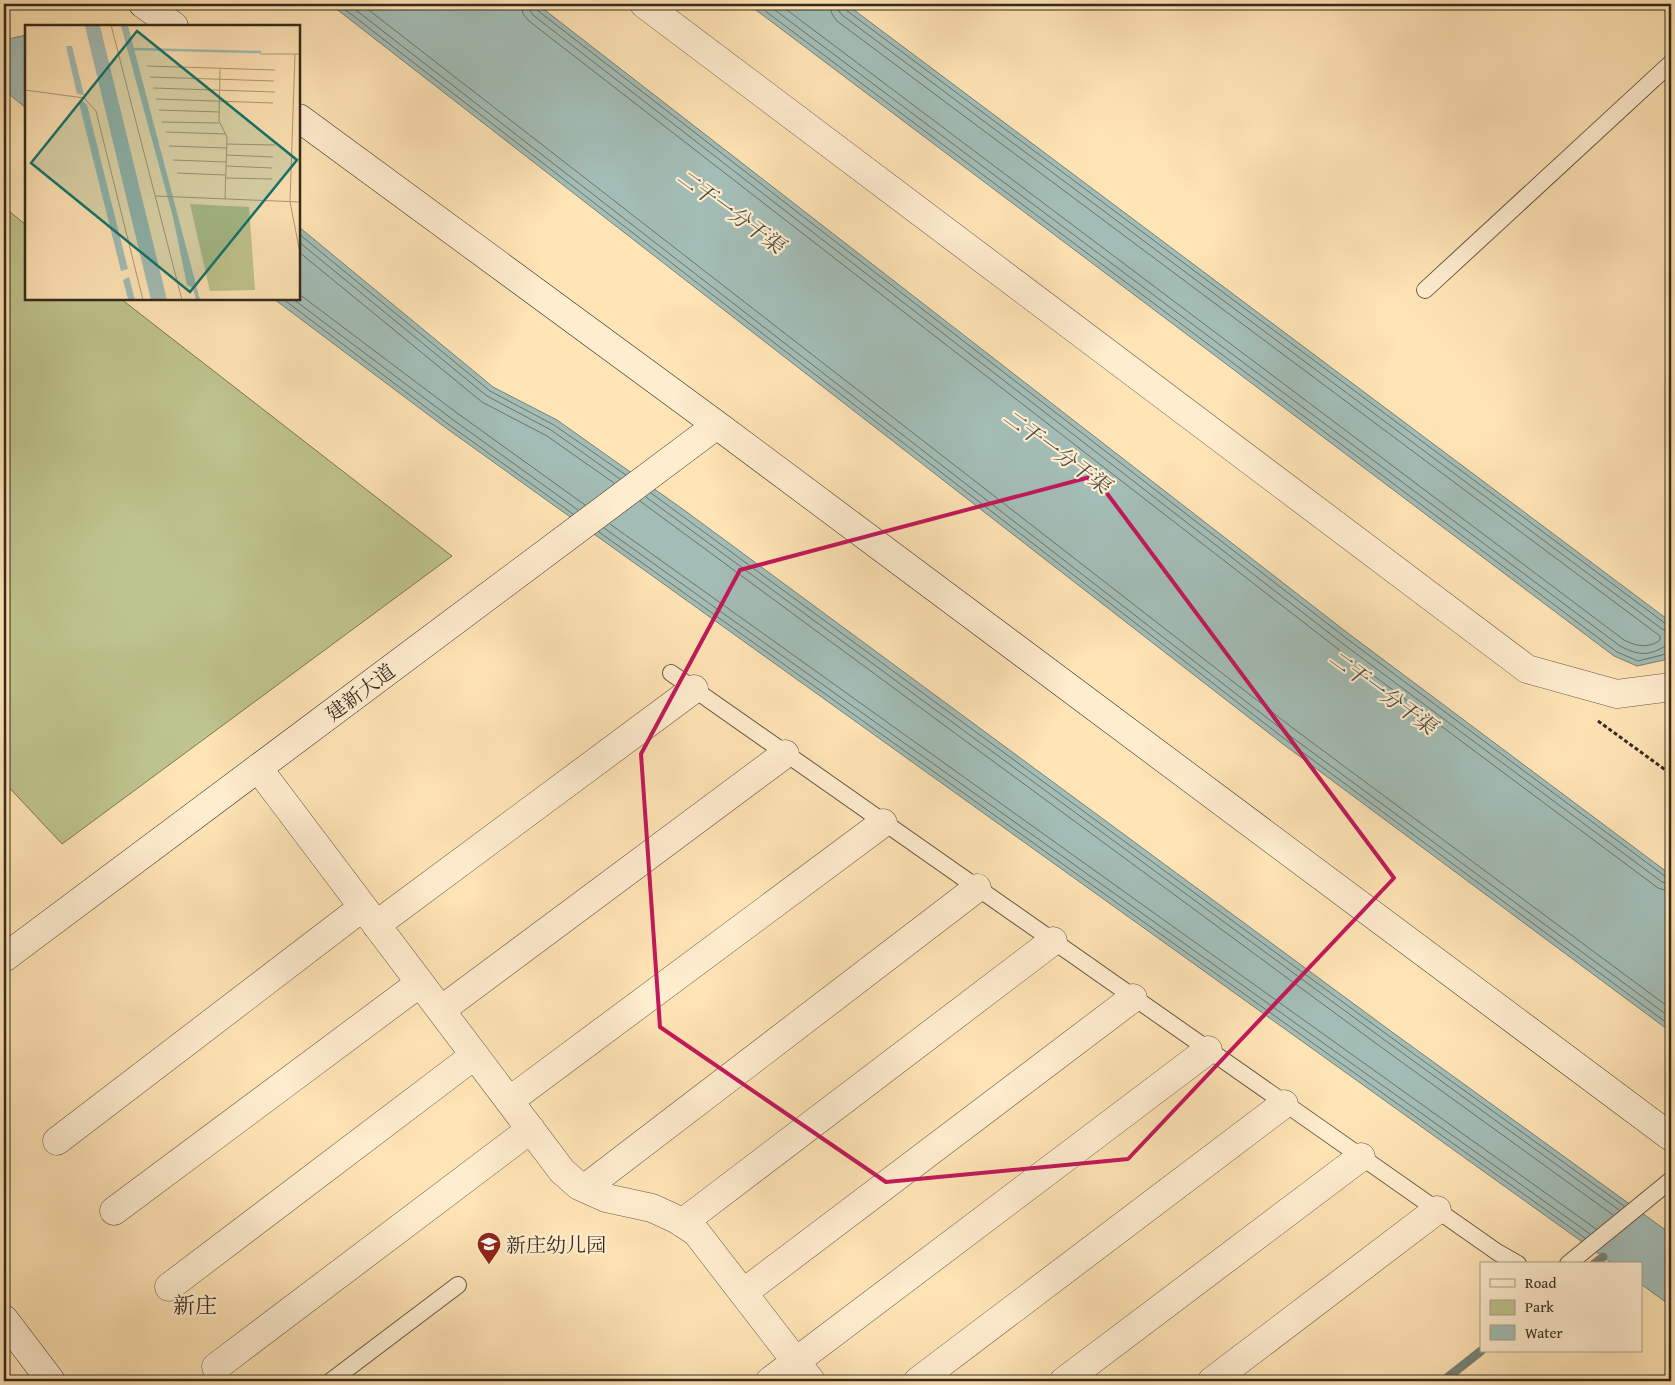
<svg xmlns="http://www.w3.org/2000/svg" width="1675" height="1385" viewBox="0 0 1675 1385" font-family="'Gentium Book Plus','Noto Serif SC',serif">
  <style>
    .green { fill: #bfc48e; stroke: #7a7756 }
    .water { fill: #a3bdb6; stroke: #778279 }
    .lines { fill: none; stroke-linecap: round; stroke-linejoin: round }
    .shore { stroke: #6c746a; stroke-width: 1 }
    .stream { stroke: #778279; stroke-width: 9 }
    .lane-casing { stroke: #685843; stroke-width: 18 }
    .street-casing { stroke: #685843; stroke-width: 29 }
    .secondary-casing { stroke: #352a1d; stroke-width: 29 }
    .path { stroke: #352a1d; stroke-width: 3; stroke-dasharray: 4 2.5; stroke-linecap: butt }
    .lane { stroke: #ffedcf; stroke-width: 16 }
    .street { stroke: #ffedcf; stroke-width: 28 }
    .secondary { stroke: #ffedcf; stroke-width: 28 }
    .marked { fill: none; stroke: #c2185b; stroke-width: 4; stroke-linejoin: round }
    .labels { text-anchor: middle; dominant-baseline: central; stroke-width: 4.5; stroke-linejoin: round; paint-order: stroke }
    .street-label { font-size: 20px; fill: #352a1d; stroke: #ffedcf }
    .poi-label { font-size: 20px; fill: #352a1d; stroke: #ffedcf; text-anchor: start }
    .water-label { font-size: 21px; font-style: italic; fill: #504f43; stroke: #ffedcf }
    .quarter-label { font-size: 22px; fill: #352a1d; stroke: #ffedcf }
    .inset-river { fill: none; stroke: #a3bdb6; stroke-width: 2.5 }
    .inset-road { fill: none; stroke: #ae9a78; stroke-width: 1 }
    .view { fill: #0f766e; fill-opacity: 0.15; stroke: #0f766e; stroke-width: 2.5 }
    .inset-edge { fill: none; stroke: #352a1d; stroke-width: 2.5 }
  </style>
  <rect width="100%" height="100%" fill="#ffe4b5"/>
  <filter id="stains"><feTurbulence type="fractalNoise" baseFrequency=".004" numOctaves="4"/><feColorMatrix values="0 0 0 0 .2 0 0 0 0 .09 0 0 0 0 .02 0 0 0 .5 -.17"/></filter>
  <radialGradient id="worn" r=".72"><stop offset=".6" stop-color="#630" stop-opacity="0"/><stop offset="1" stop-color="#630" stop-opacity=".3"/></radialGradient>
  <path class="green" d="M4 207 26 225V299H121L452 556 62 844 4 782Z"/>
  <path class="water" d="M330 4H537L1349 634 1671 875V1032L1283 744Z
    M748 4H846L1671 622V655L1664 660 1637 666 1614 656Z
    M26 35V108L4 90V40Z
    M299 227 493 387 557 420 684 510 1392 1032 1671 1234V1306L1641 1284V1264H1613L446 428 274 299H299Z"/>
  <g class="lines">
    <path class="shore" d="M338 4 1286 740 1671 1026
      M348 4 1289 735 1671 1018
      M361 4 1294 729 1671 1009
      M521 4 523 14 529 21 1338 649 1658 888 1671 892
      M529 4V9L533 15 1342 643 1662 882 1671 885
      M535 4 537 10 1346 638 1666 877 1671 878
      M756 4 1617 652 1638 661 1662 655 1671 651
      M767 4 1620 646C1634 653 1644 657 1660 649 1664 647 1666 645 1671 645
      M779 4 1624 640C1636 646 1648 649 1660 640V636L837 21 832 14 829 4
      M837 4 838 10 842 15 1662 629 1671 632
      M843 4 846 10 1666 624 1671 625
      M299 234 490 391 554 425 626 475
      M299 242 487 396 551 430 620 479
      M299 252 482 402 547 436 614 483
      M299 294 457 413 585 505
      M283 299 448 424 573 514
      M293 299 452 419 578 510
      M651 493 1389 1036 1624 1206
      M646 497 1386 1041 1619 1210
      M640 501 1381 1047 1613 1215
      M610 524 1596 1229
      M604 528 1590 1234
      M599 532 1585 1238"/>
    <path class="stream" d="M1594 1264 1603 1257
      M1443 1381 1481 1351"/>
    <defs>
      <path id="lane" d="M1425 290 1671 63
        M671 673 1497 1252 1518 1264
        M1568 1264 1671 1180
        M331 1381 458 1285"/>
      <path id="street" d="M644 4 1527 669 1617 694 1671 687
        M258 768 562 1171 579 1186 606 1198 652 1208 676 1219 696 1232 811 1381
        M376 925 694 689
        M441 1010 785 754
        M509 1101 883 823
        M57 1141 363 907
        M585 1188 977 888
        M114 1211 420 983
        M682 1223 1053 941
        M169 1287 475 1055
        M743 1293 1133 998
        M216 1367 531 1129
        M770 1381 1208 1050
        M918 1381 1284 1104
        M1064 1381 1361 1157
        M1212 1381 1437 1210"/>
      <path id="secondary" d="M143 4 174 26
        M299 118 717 425 1671 1137
        M4 958 717 425
        M4 1319 51 1381"/>
    </defs>
    <use href="#lane" class="lane-casing"/>
    <use href="#street" class="street-casing"/>
    <use href="#secondary" class="secondary-casing"/>
    <path class="path" d="M1598 721 1671 774"/>
    <use href="#lane" class="lane"/>
    <use href="#street" class="street"/>
    <use href="#secondary" class="secondary"/>
  </g>
  <path class="marked" d="M1094 476 1394 878 1128 1159 886 1182 660 1027 641 754 740 570Z"/>
  <defs>
    <symbol id="school-pin" viewBox="-11 -11 22 30"><path d="M0 17L-7.5 6A9.5 9.5 0 1 1 7.5 6Z" fill="#8f2418" stroke="#ffedcf"/><path d="M0-5L7-2L0 1L-7-2ZM-4 1L0 2.5L4 1V4Q0 6-4 4Z" fill="#fff"/></symbol>
  </defs>
  <g fill-rule="evenodd">
    <use href="#school-pin" x="475" y="1230" width="28" height="38"/>
  </g>
  <g class="labels">
    <g class="street-label">
      <text transform="translate(360 692) rotate(-37)">建新大道</text>
    </g>
    <g class="poi-label">
      <text x="506" y="1244">新庄幼儿园</text>
    </g>
    <g class="water-label">
      <text transform="translate(731 211) rotate(36)">二干一分干渠</text>
      <text transform="translate(1057 451) rotate(36)">二干一分干渠</text>
      <text transform="translate(1383 692) rotate(36)">二干一分干渠</text>
    </g>
    <g class="quarter-label">
      <text x="195" y="1305">新庄</text>
    </g>
  </g>
  <g transform="translate(25 25)">
    <rect width="275" height="275" fill="#ffe4b5"/>
    <path d="M165 179 224 182 230 265 185 266Z" fill="#bfc48e"/>
    <path d="M60 1H75L142 275H126ZM96 1H103L175 275H171L168 263 162 260 148 192ZM41 21H47L59 70 52 69ZM58 76 62 80 103 244 96 246 54 78ZM104 252 110 275 103 274 98 255Z" fill="#a3bdb6"/>
    <path class="inset-river" d="M109 24 236 27"/>
    <path class="inset-road" d="M86 0 157 275M235 29H275M270 29 265 177 275 228M122 41 250 45M195 44 194 96 202 112 200 174M125 52 249 56M128 63 250 67M0 65 59 73 71 86 118 275M131 74 248 78M134 85 194 87M137 97 194 98M141 107 201 109M202 119 250 120M144 121 201 123M201 130 248 132M148 135 201 137M201 141 247 143M152 148 200 150M200 153 247 154M130 171 275 177"/>
    <path class="view" d="M112 6 272 135 165 267 6 138Z"/>
    <rect width="275" height="275" class="inset-edge"/>
  </g>
  <rect width="1675" height="1385" fill="none" stroke="#ffe4b5" stroke-width="20"/>
  <rect x="5" y="5" width="1665" height="1375" fill="none" stroke="#352a1d" stroke-width="2.5"/>
  <rect x="10" y="10" width="1655" height="1365" fill="none" stroke="#352a1d"/>
  <rect x="1480" y="1262" width="162" height="90" fill="#ffedcf" stroke="#ae9f88"/>
  <rect x="1490" y="1279" width="25" height="8" fill="#ffedcf" stroke="#ae9f88"/>
  <text x="1525" y="1288" font-size="15" fill="#352a1d">Road</text>
  <rect x="1490" y="1300" width="25" height="15" fill="#bfc48e" stroke="#ae9f88"/>
  <text x="1525" y="1312" font-size="15" fill="#352a1d">Park</text>
  <rect x="1490" y="1325" width="25" height="15" fill="#a3bdb6" stroke="#ae9f88"/>
  <text x="1525" y="1338" font-size="15" fill="#352a1d">Water</text>
  <rect width="100%" height="100%" filter="url(#stains)"/>
  <rect width="100%" height="100%" fill="url(#worn)"/>
</svg>
